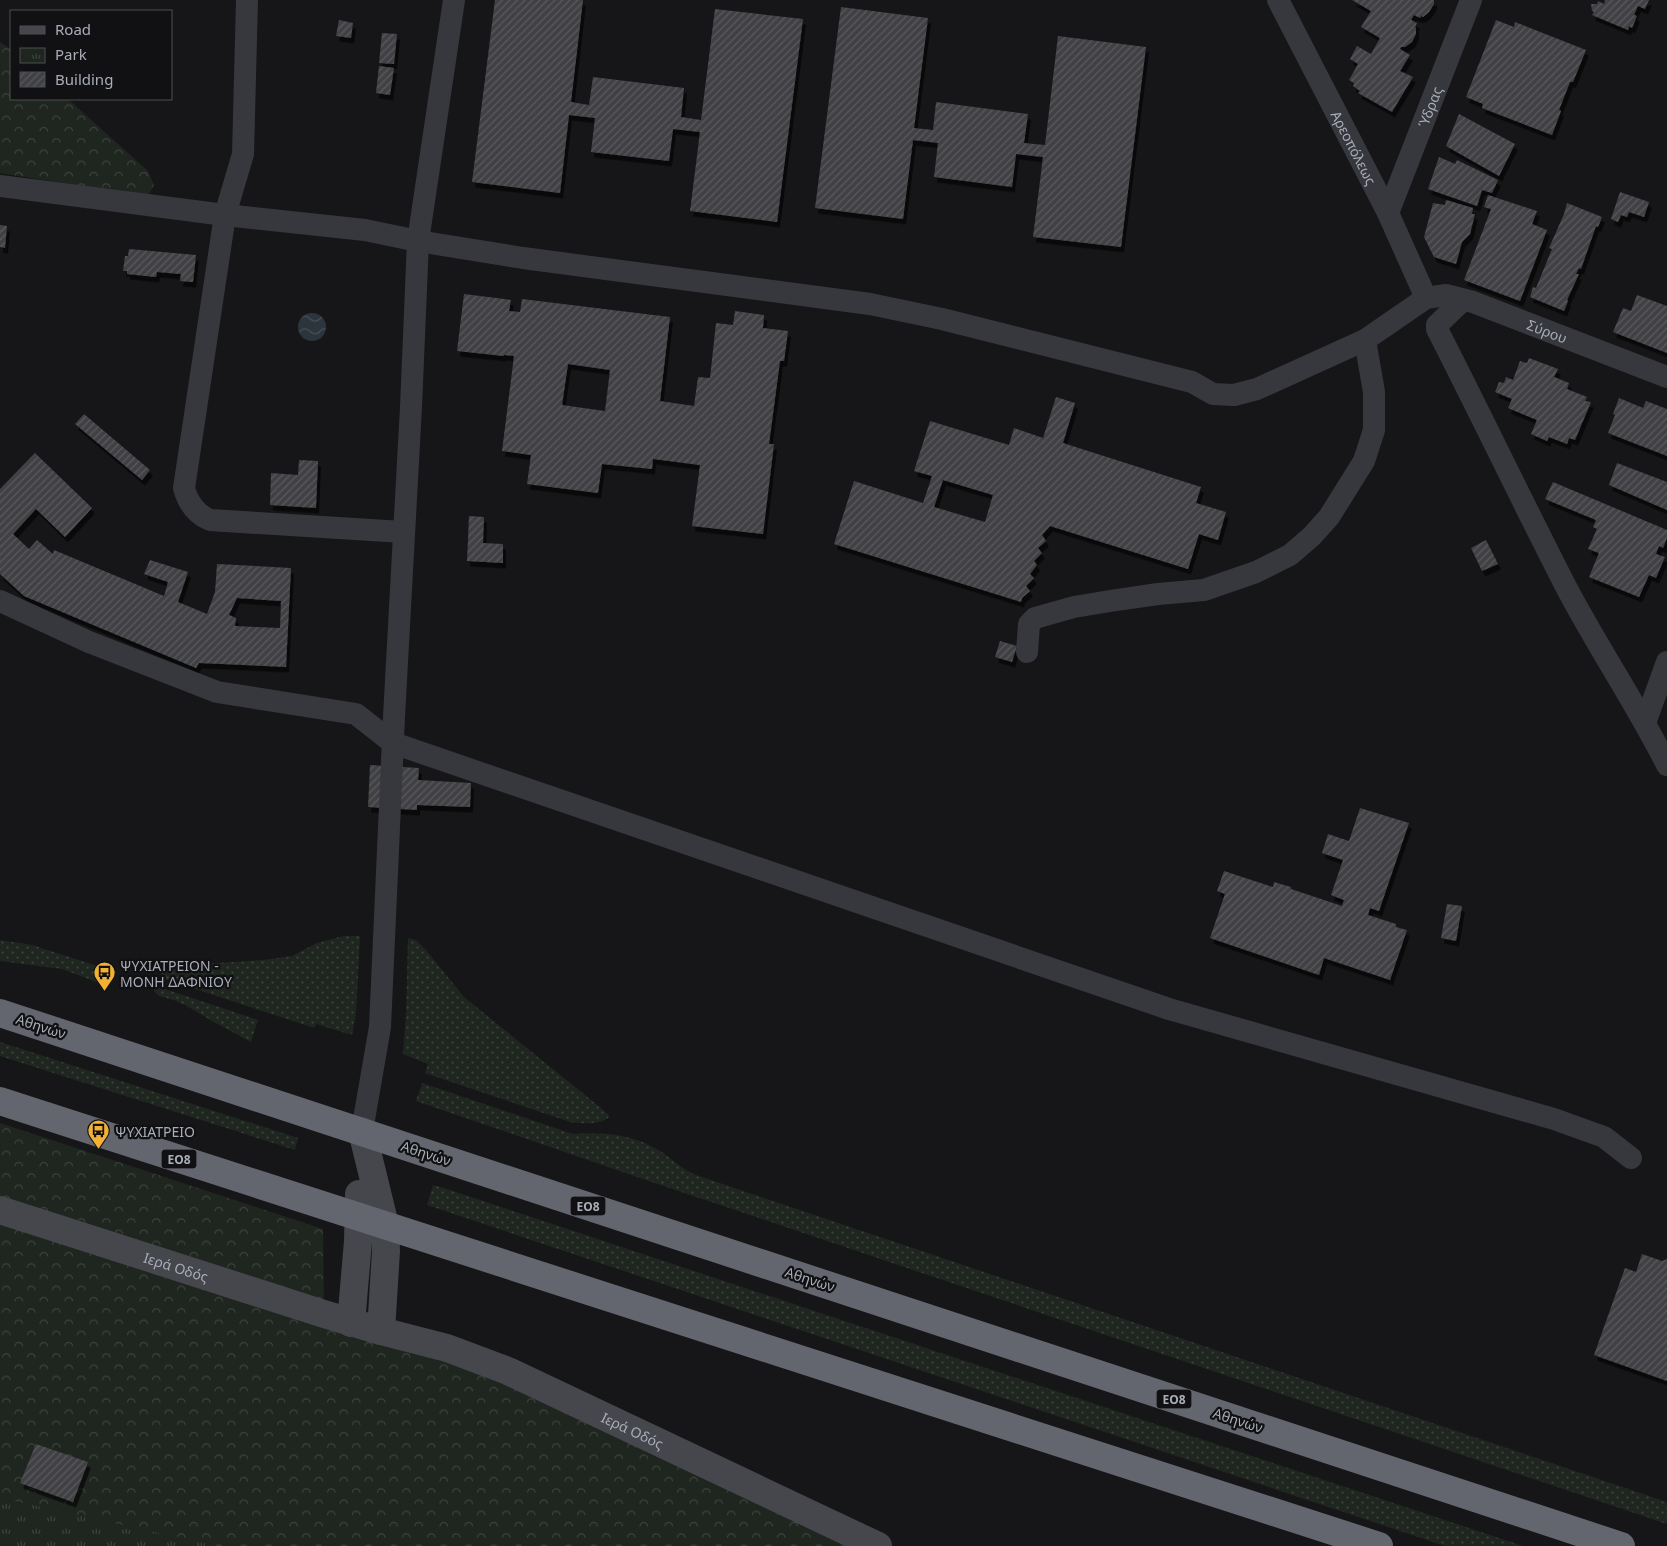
<svg xmlns="http://www.w3.org/2000/svg" width="1667" height="1546" viewBox="0 0 1667 1546" font-family="'Noto Sans',sans-serif">
  <style>
    .grass { fill: url(#grass-dots) }
    .forest { fill: url(#forest-crowns) }
    .park { fill: url(#park-tufts) }
    .water { fill: url(#water-waves) }
    .building { fill: url(#building-hatch); fill-rule: evenodd; filter: url(#shadow) }
    .lines { fill: none; stroke-linecap: round; stroke-linejoin: round }
    .street { stroke: #37383d; stroke-width: 22 }
    .secondary { stroke: #45474d; stroke-width: 28 }
    .highway { stroke: #63666e; stroke-width: 28 }
    .labels { text-anchor: middle; dominant-baseline: central; stroke-width: 4.5; stroke-linejoin: round; paint-order: stroke }
    .shield { fill: #111113; stroke: #7b7e86; stroke-width: 1 }
    .shield-label { font-size: 12px; font-weight: bold; fill: #a8adb8 }
    .street-label { font-size: 14px; fill: #a8adb8; stroke: #111113 }
    .poi-label { font-size: 14px; fill: #a8adb8; stroke: #111113; text-anchor: start }
  </style>
  <defs>
    <pattern id="grass-dots" width="8" height="8" patternUnits="userSpaceOnUse" patternTransform="scale(1.25)"><rect width="8" height="8" fill="#1e261f"/><path d="M2 2h.1M6 6h.1" fill="none" stroke="#3c433d" stroke-width="1.8" stroke-linecap="round"/></pattern>
    <pattern id="forest-crowns" width="20" height="18" patternUnits="userSpaceOnUse" patternTransform="scale(1.25)"><rect width="20" height="18" fill="#1e261f"/><path d="M2 6a3 3 0 1 1 6 0M12 15a3 3 0 1 1 6 0" fill="none" stroke="#3c433d"/></pattern>
    <pattern id="park-tufts" width="24" height="20" patternUnits="userSpaceOnUse" patternTransform="scale(1.25)"><rect width="24" height="20" fill="#1e261f"/><path d="M3 7l-1-3M5 7V3M7 7l1-3M15 17l-1-3M17 17v-4M19 17l1-3" fill="none" stroke="#3c433d"/></pattern>
    <pattern id="water-waves" width="16" height="10" patternUnits="userSpaceOnUse" patternTransform="scale(1.25)"><rect width="16" height="10" fill="#2c353c"/><path d="M0 5q4-4 8 0t8 0" fill="none" stroke="#485056"/></pattern>
    <pattern id="building-hatch" width="6" height="6" patternUnits="userSpaceOnUse" patternTransform="scale(1.25)"><rect width="6" height="6" fill="#404145"/><path d="M-1 1l2-2M0 6l6-6M5 7l2-2" fill="none" stroke="#595a5e"/></pattern>
    <filter id="shadow"><feDropShadow dx="3" dy="5.5" stdDeviation="0" flood-color="#0009"/></filter>
  </defs>
  <rect width="100%" height="100%" fill="#161618"/>
  <path class="grass" d="M343 936H360L356 1014 352 1035 316 1024 314 1028 165 979 161 976V971L202 964 263 960 292 956 317 943Z
    M408 938 416 940 425 949 464 997 601 1108 608 1114 609 1117C600 1126 581 1123 570 1122L425 1073 428 1064 403 1054 406 1013Z
    M0 940 32 945 104 968 99 983 62 969 0 961Z
    M153 985 258 1020 251 1042 212 1021 187 1006 174 1000 159 996 154 991Z
    M0 1042 298 1138 295 1150 0 1056Z
    M422 1083 573 1134C606 1132 631 1134 660 1151 673 1159 681 1169 696 1175L1667 1502V1524L643 1179 416 1101Z
    M433 1185 444 1188 1523 1546H1445L427 1205Z"/>
  <path class="forest" d="M0 42 11 49V99H68L148 171 154 185 149 194H132L0 173Z
    M0 1123 323 1229 324 1314 447 1348 878 1546H0Z"/>
  <path class="park" d="M0 1498 217 1546H0Z"/>
  <path class="water" d="M298 327a14 14 0 1 1 28 0a14 14 0 1 1-28 0Z"/>
  <path class="building" d="M495 0H583L571 102 589 105 593 77 684 88 681 117 701 120 715 9 803 19 777 222 690 211 700 132 673 129 669 161 591 152 595 118 569 115 560 193 472 182Z
    M1352 0H1434V4L1429 12 1423 17 1421 16 1420 18 1414 15 1411 20 1417 23 1415 27 1416 28V34L1412 42 1405 47H1401L1400 49 1410 55 1400 71 1413 77 1392 112 1358 93 1360 91 1353 86 1354 83 1349 80 1358 64 1350 59 1357 46 1371 54 1380 38 1361 27 1371 11Z
    M1605 0H1649L1645 9 1638 6 1634 15 1637 16 1632 28 1629 26 1628 30 1592 15 1594 12 1592 11 1591 4H1597L1598 1 1604 4Z
    M841 7 928 18 914 128 933 130 936 102 1028 114 1024 143 1045 145 1058 36 1146 47 1121 247 1033 237 1043 157 1016 154 1012 187 934 177 938 143 913 140 903 219 815 208Z
    M339 20 353 23 351 38 336 36Z
    M1496 20 1514 27 1515 22 1586 50 1573 82H1570L1559 110 1561 111 1552 135 1482 108 1483 104 1466 97Z
    M382 33 397 34 394 64 379 63Z
    M379 66 394 68 390 95 376 93Z
    M1459 114 1515 144 1499 176 1446 146Z
    M1439 157 1455 164 1457 160 1498 180 1492 193 1482 190 1477 206 1428 189Z
    M1620 192 1649 202 1644 217 1629 212 1627 217 1621 215 1618 222 1611 219Z
    M1488 195 1537 211 1532 224 1547 230 1520 301 1464 280 1491 209 1484 207Z
    M1446 200 1473 208 1472 214H1475L1470 234 1462 242 1456 264 1434 257 1424 237 1433 203 1445 205Z
    M1567 203 1602 217 1598 227 1596 226 1581 269 1579 268 1576 274H1579L1567 300 1568 301 1564 311 1530 297 1533 287 1536 288 1552 249 1549 248 1564 214Z
    M0 225 7 226 5 248 0 247Z
    M129 249 196 255 193 282 180 281 181 274 157 272 156 277 127 274V271H123L125 256H128Z
    M464 294 511 300 509 311 520 312 522 299 670 317 660 401 694 406 698 377 710 378 716 323 733 325 735 311 764 315 763 328 788 331 784 361H780L769 444H774L763 534 692 526 700 465 653 459 652 469 602 464 598 493 527 484 531 455 502 451 514 356 504 355V356L457 351ZM568 364 610 370 605 411 562 405Z
    M1637 295 1667 306V353L1613 332 1623 308 1631 311Z
    M1529 358 1558 369 1554 377 1569 383 1567 389 1587 397 1585 401 1591 402 1575 440 1569 438 1567 444 1549 437 1547 441 1531 434 1537 420 1508 408 1512 399 1495 392 1499 382 1504 383 1506 377 1513 380 1520 361 1527 363Z
    M1056 397 1075 403 1063 443 1201 487 1196 503 1226 512 1218 540 1199 534 1188 569 1050 526 1042 535 1046 541 1038 548 1042 553 1034 561 1037 565 1030 574 1034 578 1026 586 1030 591 1022 598 1021 602 834 544 854 481 923 503 932 476 914 471 930 421 1009 445 1014 428 1043 438ZM943 480 993 495 985 522 934 507Z
    M1619 398 1643 408 1646 401 1667 409V456L1608 433 1615 415 1613 414Z
    M84 414 150 470 142 480 75 424Z
    M35 453 92 508 65 537 36 509 13 534 29 549 37 540 53 554 54 550 164 596 168 582 144 574 150 560 188 572 178 602 207 614 215 592 217 564 291 568 286 667 199 663 196 668 24 596 0 574V489ZM237 598 281 601 280 628 235 626 236 618 229 615Z
    M299 460 318 461 316 508 270 505 271 473 298 475Z
    M1617 463 1667 482V510L1609 485Z
    M1553 482 1667 530V538L1663 548 1659 546 1656 554 1665 557 1656 578 1649 575 1639 597 1589 577 1599 553 1588 549 1597 529 1593 527 1596 520 1545 499Z
    M469 516 484 517 483 543 503 544V563L467 561Z
    M1486 540 1498 564 1482 571 1471 548Z
    M1000 641 1017 646 1012 662 995 657Z
    M370 765 419 768 418 780 471 783 470 807 417 805V810L368 807Z
    M1360 808 1409 823 1379 911 1370 908 1368 915 1396 924V927L1407 930 1390 980 1324 958 1319 975 1210 938 1225 894 1217 891 1224 871 1273 887 1274 882 1291 887V889L1342 906 1344 900 1331 895 1343 860 1322 853 1328 834 1349 841Z
    M1447 904 1462 906 1456 941 1441 938Z
    M1642 1254 1662 1261 1667 1259V1381L1594 1355 1625 1268 1636 1272Z
    M36 1444 88 1462 73 1502 20 1483Z"/>
  <g class="lines">
    <g class="street">
      <path d="M247 0 243 154 225 215 184 488C188 503 196 514 210 520L403 532"/>
      <path id="s1" d="M1278 0 1388 213 1426 298"/>
      <path id="s2" d="M0 186 225 215 365 230 418 241 523 258 870 304 942 319 1192 382 1213 394 1234 395 1257 389 1365 340 1426 298 1446 295 1473 302 1667 377"/>
      <path id="s3" d="M1388 213 1471 0"/>
      <path d="M1463 300 1437 325V329C1480 413 1521 499 1564 583 1596 645 1636 703 1667 765"/>
      <path d="M0 601 89 642 217 692 356 714 393 743 1169 1009 1554 1119 1604 1137 1631 1158"/>
      <path d="M1027 652 1029 624 1035 618 1074 607 1110 601 1158 594 1204 590 1256 572 1290 555 1312 536 1329 517 1364 461 1374 430V392L1365 340"/>
      <path d="M1645 723 1667 662"/>
      <path d="M362 1131 380 1027 394 717 411 407 418 241 454 0"/>
    </g>
    <g class="secondary">
      <path d="M362 1131 385 1225 386 1251 381 1331"/>
      <path id="s4" d="M0 1210 324 1314 381 1331 447 1348 508 1371 878 1546"/>
      <path d="M351 1323 358 1241 359 1194"/>
    </g>
    <path class="highway" d="M0 1013 1621 1546
      M0 1101 1379 1546"/>
  </g>
  <defs>
    <symbol id="bus-pin" viewBox="-11 -11 22 30"><path d="M0 17L-7.5 6A9.5 9.5 0 1 1 7.5 6Z" fill="#f2b134" stroke="#111113"/><path d="M-5-6H5V4H4V6H2V4H-2V6H-4V4H-5ZM-3.5-4V0h7V-4ZM-3.5 1.2v1.5H-2V1.2ZM2 1.2v1.5H3.5V1.2Z" fill="#111"/></symbol>
  </defs>
  <g fill-rule="evenodd">
    <use href="#bus-pin" x="92" y="960" width="25" height="34"/>
    <use href="#bus-pin" x="86" y="1118" width="25" height="34"/>
  </g>
  <g class="labels">
    <g class="shield">
      <rect x="161.5" y="1149.5" width="35" height="19" rx="4"/>
      <rect x="570.5" y="1196.5" width="35" height="19" rx="4"/>
      <rect x="1156.5" y="1389.5" width="35" height="19" rx="4"/>
    </g>
    <g class="shield-label">
      <text x="179" y="1159">ΕΟ8</text>
      <text x="588" y="1206">ΕΟ8</text>
      <text x="1174" y="1399">ΕΟ8</text>
    </g>
    <g class="street-label">
      <text stroke="none"><textPath href="#s3" startOffset="114">Ύδρας</textPath></text>
      <text stroke="none"><textPath href="#s1" startOffset="166">Αρεοπόλεως</textPath></text>
      <text stroke="none"><textPath href="#s2" startOffset="1599">Σύρου</textPath></text>
      <text transform="translate(41 1026) rotate(18)">Αθηνών</text>
      <text transform="translate(426 1153) rotate(18)">Αθηνών</text>
      <text stroke="none"><textPath href="#s4" startOffset="185">Ιερά Οδός</textPath></text>
      <text transform="translate(810 1279) rotate(18)">Αθηνών</text>
      <text transform="translate(1238 1420) rotate(18)">Αθηνών</text>
      <text stroke="none"><textPath href="#s4" startOffset="671">Ιερά Οδός</textPath></text>
    </g>
    <g class="poi-label">
      <text x="120" y="965">ΨΥΧΙΑΤΡΕΙΟΝ -<tspan x="120" dy="16">ΜΟΝΗ ΔΑΦΝΙΟΥ</tspan></text>
      <text x="115" y="1131">ΨΥΧΙΑΤΡΕΙΟ</text>
    </g>
  </g>
  <rect x="10" y="10" width="162" height="90" fill="#111113" stroke="#4d4f55"/>
  <rect x="20" y="26" width="25" height="8" fill="#45474d" stroke="#4d4f55"/>
  <text x="55" y="35" font-size="15" fill="#a8adb8">Road</text>
  <rect x="20" y="48" width="25" height="15" fill="url(#park-tufts)" stroke="#4d4f55"/>
  <text x="55" y="60" font-size="15" fill="#a8adb8">Park</text>
  <rect x="20" y="72" width="25" height="15" fill="url(#building-hatch)" stroke="#4d4f55"/>
  <text x="55" y="85" font-size="15" fill="#a8adb8">Building</text>
</svg>
